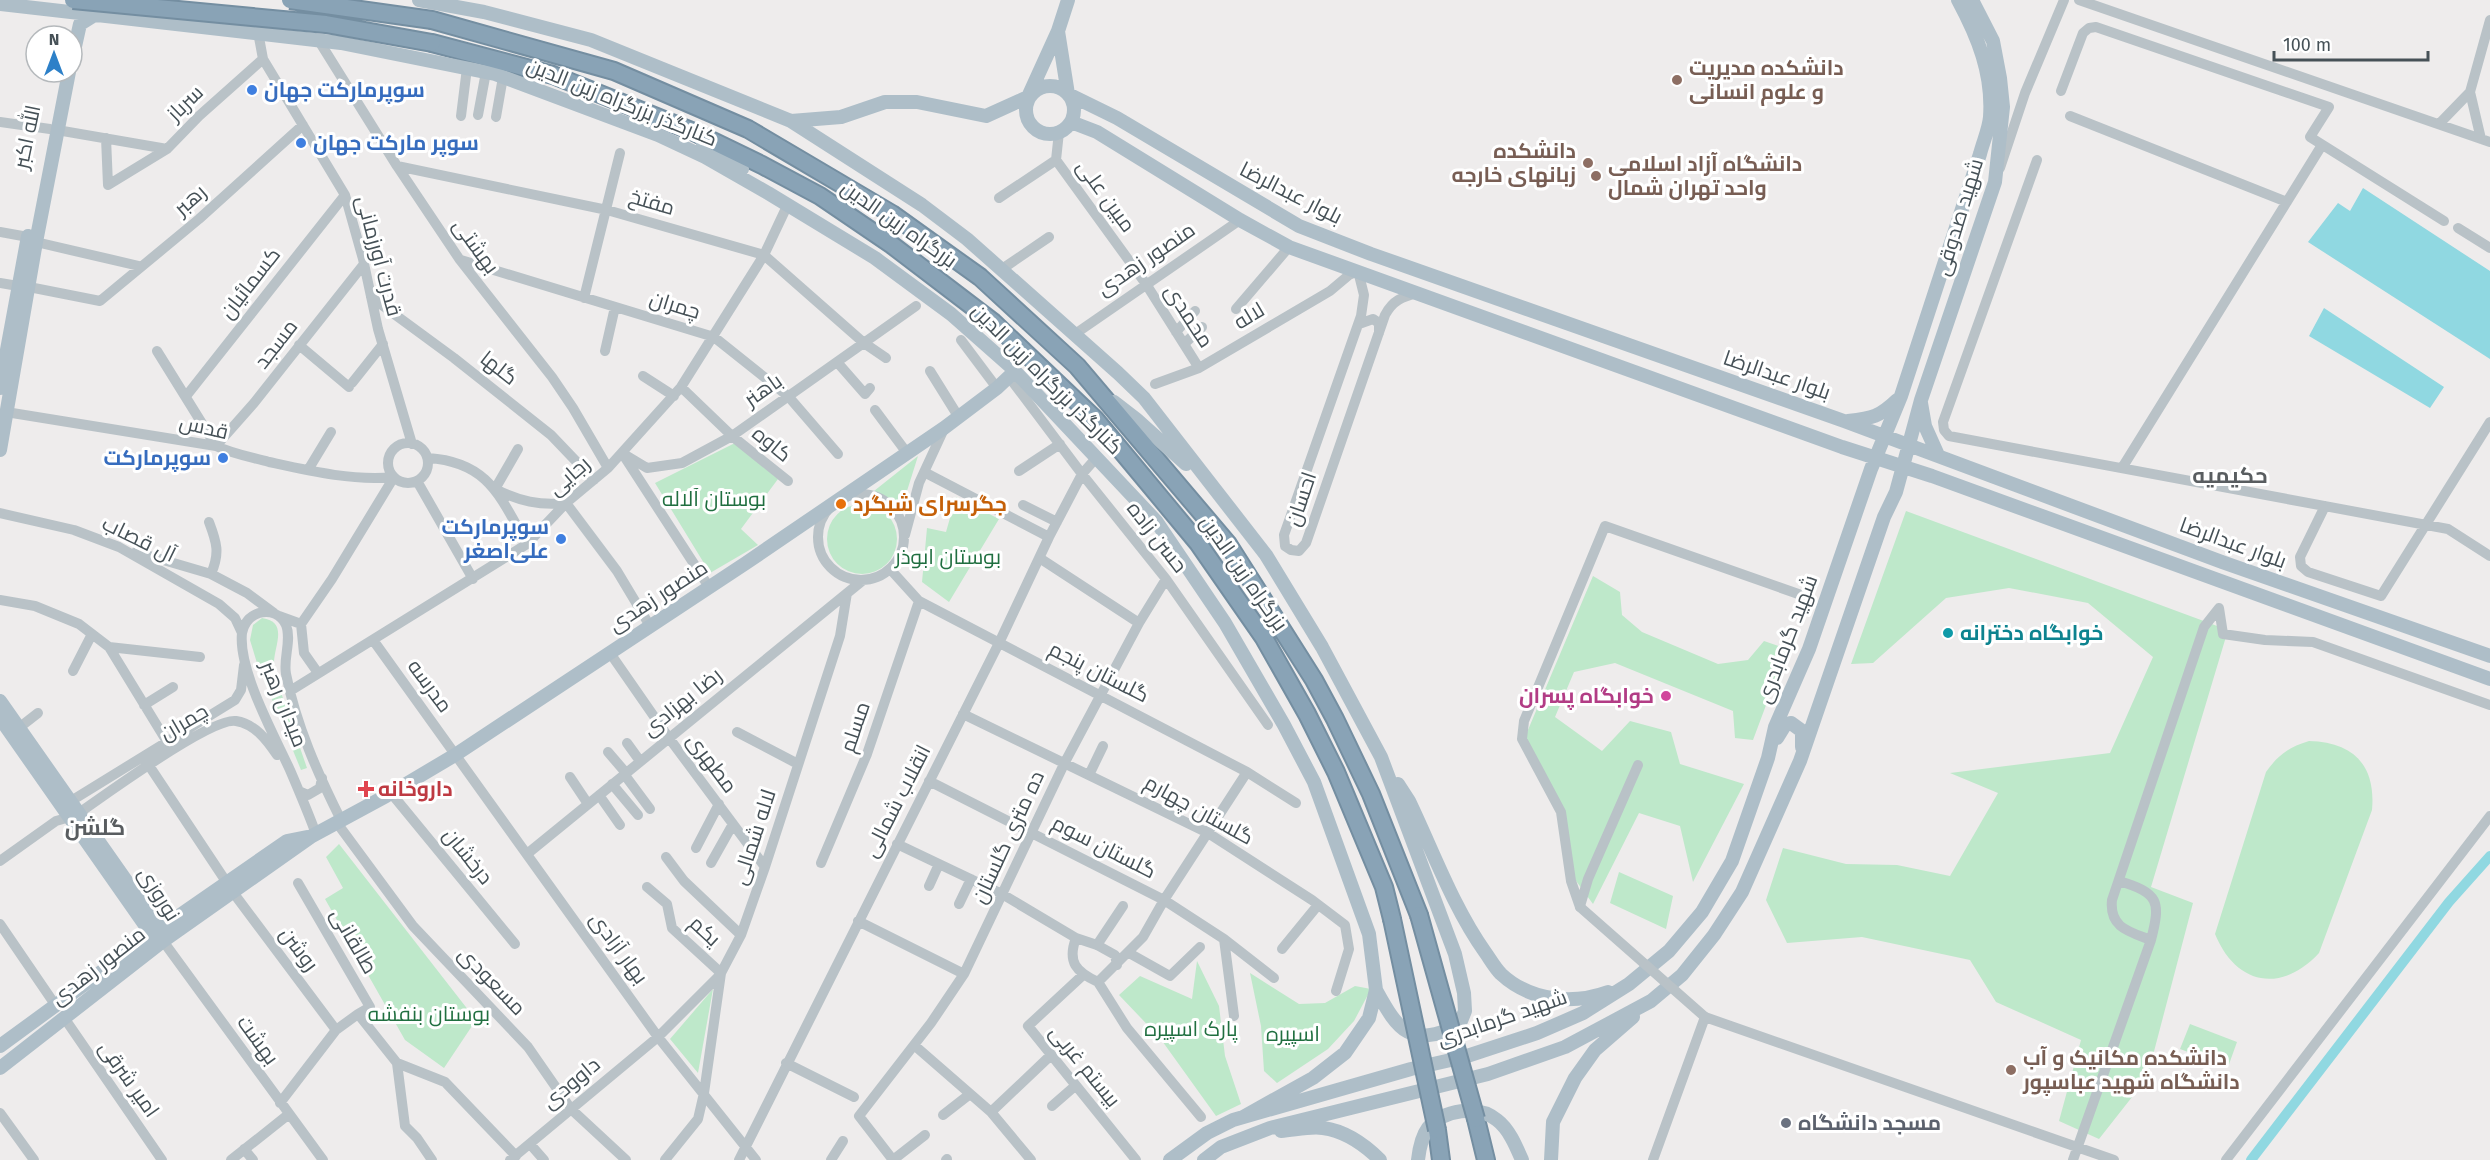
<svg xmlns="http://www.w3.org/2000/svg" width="2490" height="1160" viewBox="0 0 2490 1160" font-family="'Fira Sans',Cairo,sans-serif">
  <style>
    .green { fill: #bee8ca }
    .water { fill: #90d8e1 }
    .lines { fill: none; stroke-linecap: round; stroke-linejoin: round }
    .canal { stroke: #90d8e1; stroke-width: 10 }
    .highway-casing { stroke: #748ea1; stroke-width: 20 }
    .minor { stroke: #b9c2c7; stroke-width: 10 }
    .major { stroke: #aebec8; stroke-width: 14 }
    .highway { stroke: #89a3b6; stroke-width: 16 }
    .highway-bridge-casing { stroke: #748ea1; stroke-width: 20; stroke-linecap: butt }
    .minor-bridge { stroke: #b9c2c7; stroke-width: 10 }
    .highway-bridge { stroke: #89a3b6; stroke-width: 16 }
    .education-dot { fill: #8d6e63; stroke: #fff; stroke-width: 2 }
    .shop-dot { fill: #3f7fe0; stroke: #fff; stroke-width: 2 }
    .food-dot { fill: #e8710a; stroke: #fff; stroke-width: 2 }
    .culture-dot { fill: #0f9aa8; stroke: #fff; stroke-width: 2 }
    .hotel-dot { fill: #d1479c; stroke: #fff; stroke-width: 2 }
    .health-dot { fill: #e0444e; stroke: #fff; stroke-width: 2 }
    .worship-dot { fill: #6b7280; stroke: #fff; stroke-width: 2 }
    .labels { text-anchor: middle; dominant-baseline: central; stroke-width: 6; stroke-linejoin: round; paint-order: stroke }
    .education-label { font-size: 21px; font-weight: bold; fill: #785e54; stroke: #fff; text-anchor: start }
    .shop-label { font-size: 21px; font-weight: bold; fill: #366cbe; stroke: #fff; text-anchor: start }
    .street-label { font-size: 21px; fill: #465157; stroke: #fff }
    .park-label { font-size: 21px; fill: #206f40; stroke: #fff }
    .food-label { font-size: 21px; font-weight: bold; fill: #c56008; stroke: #fff; text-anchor: start }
    .culture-label { font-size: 21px; font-weight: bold; fill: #0d838f; stroke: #fff; text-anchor: start }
    .hotel-label { font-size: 21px; font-weight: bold; fill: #b23c85; stroke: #fff; text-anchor: end }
    .health-label { font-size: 21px; font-weight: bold; fill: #be3a42; stroke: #fff; text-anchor: start }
    .worship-label { font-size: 21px; font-weight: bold; fill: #5b616d; stroke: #fff; text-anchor: start }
    .neighbourhood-label { font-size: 22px; font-weight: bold; fill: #595d60; stroke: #fff }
  </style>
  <rect width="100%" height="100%" fill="#eeecec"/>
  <path class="green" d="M735 443 778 479 741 529 758 545 710 573 655 483Z
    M918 456 901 510 874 491Z
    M956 497 999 519 949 602 922 582 927 528 946 532Z
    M827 539a35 35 0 1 1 70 0a35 35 0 1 1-70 0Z
    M1906 511 2228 630 2151 887 2193 903 2147 1078 2099 1139 2059 1121 2081 1040 1996 1002 1970 960 1862 937 1787 943 1766 900 1783 848 1846 864 1897 865 1950 876 1998 793 1950 773 2110 753 2153 657 2088 603 2009 588 1946 598 1873 663 1851 664Z
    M1593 576 1620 592 1622 615 1642 632 1718 664 1748 660 1764 641 1787 649 1753 740 1735 738 1733 711 1615 663 1574 672 1555 717 1602 751 1630 721 1671 732 1680 764 1744 784 1693 882 1680 826 1639 813 1593 904 1568 870 1561 812 1525 737Z
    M262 618C289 622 274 646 274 663 274 668 275 673 276 678L307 768 301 770 257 663 250 640 253 625Z
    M2309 741C2354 742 2376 766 2372 810L2319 953C2281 994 2236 985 2215 934L2266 772C2278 755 2289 747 2309 741Z
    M339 844 476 1020 444 1068 405 1040 325 899 343 888 326 857Z
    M1619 872 1673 896 1666 929 1610 903Z
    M1197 961 1219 1006 1225 1056 1241 1104 1216 1116 1160 1038 1119 995 1140 976 1192 999Z
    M1250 973 1299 1004 1325 1003 1355 986 1371 989 1354 1021 1328 1049 1277 1083 1264 1071 1261 1026Z
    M713 989 698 1073 670 1039Z
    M2190 1024 2237 1042 2228 1067 2180 1049Z"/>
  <path class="water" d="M2363 188 2490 271V359L2308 242 2338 203 2350 211Z
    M2324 308 2444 387 2430 408 2309 336Z"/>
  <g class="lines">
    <path class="canal" d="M2251 1160 2449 902 2490 856"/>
    <defs>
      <path id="highway" d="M432 20 614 71 748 129 892 214 980 277 1077 366 1228 544 1314 680 1335 719 1371 794 1419 915
        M432 43 553 75 694 132 762 165 820 196 892 245 993 322 1095 419 1198 543 1264 638 1307 714 1336 772 1384 887 1392 919
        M1476 1119 1486 1160
        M1437 1130 1441 1160"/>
    </defs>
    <use href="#highway" class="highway-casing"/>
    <path class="minor" d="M2079 0 2490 142
      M258 32 263 59 345 195 363 259 378 329 412 444
      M319 41 397 166 460 260 552 377 573 408 608 468
      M2061 91 2083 33 2089 28 2096 27 2329 107 2310 137 2444 221
      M478 115 486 72
      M461 116 467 68
      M2070 116 2287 202
      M496 117 503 77
      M0 122 50 129
      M2439 124 2470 92
      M57 130 167 149
      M106 138 108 185 167 149 199 116 263 59
      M2481 139 2470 92 2490 20
      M1056 160 1146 284 1199 368
      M1056 160 1059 132
      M2037 160 1943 422 1944 430 1949 436 2448 529 2490 556
      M397 166 607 210 764 255 864 343 886 358
      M2000 168 2025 93 2064 0
      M999 198 1056 160
      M2458 228 2490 248
      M0 232 28 237
      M36 242 139 266
      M461 260 714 337 788 396 838 454
      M1002 269 1049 237
      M0 283 18 286
      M29 287 100 301 199 219 303 125
      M371 297 454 358 551 435 594 480
      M584 298 620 153
      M1236 309 1289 247
      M1359 324 1373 319 1379 323V333
      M1176 332 1195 311
      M1075 334 1240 220
      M961 340 997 388
      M1184 344 1202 327
      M299 345 349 387
      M157 351 216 446
      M605 351 615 307
      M837 362 865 394 870 388
      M930 371 958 416
      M643 376 674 396
      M1009 377 1082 474 1166 579 1268 725
      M352 383 383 344
      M1155 384 1199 368 1330 291 1349 275 1358 271 1364 295 1361 316 1284 535 1285 546 1291 550 1299 551 1306 543 1385 315C1393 300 1402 297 1418 293
      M681 387 732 436 788 481
      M187 395 345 195
      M875 410 907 453
      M6 412 216 446C233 454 251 457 269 462 310 471 352 481 394 477
      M388 463a20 20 0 1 1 40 0a20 20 0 1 1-40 0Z
      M216 446 254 403 364 264
      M518 449 495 489C519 501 540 506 566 503L617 571 650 626
      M622 453 647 468 682 463 732 436 916 306
      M624 456 709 587
      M428 458C489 462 500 497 527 544
      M2122 468 2322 145
      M308 470 331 432
      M1019 471 1060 444
      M924 472 1049 537
      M417 481 473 579
      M818 537a43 43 0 1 1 86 0a43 43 0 1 1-86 0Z
      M1023 505 1057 522
      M2325 506 2300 557 2301 566 2308 572 2381 596 2490 422
      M0 513 74 530 119 547 219 604 235 618 242 633
      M209 522C217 543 220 553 211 574
      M905 535 919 483 944 429
      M136 552 211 574 247 593 274 613
      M1041 559 1139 623
      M890 569 919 601 1247 772 1296 803
      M0 600 35 606 79 624 109 647 172 750
      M279 616 301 624 332 579 394 477
      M301 624 304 653 318 673
      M373 640 658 1037 756 1160
      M109 647 200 657
      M610 653 669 738 765 867
      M73 671 92 634
      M290 691 527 544 566 503 608 468 681 387 764 255 788 204
      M144 705 173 687
      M963 714 1208 833 1312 900 1345 925 1349 949 1336 991
      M20 727 38 713
      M737 732 798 764
      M627 743 640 761
      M608 752 626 773
      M146 761 227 883
      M624 774 650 809
      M1089 775 1103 746
      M570 777 588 804
      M929 781 1164 900 1224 939 1274 978
      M612 784 638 815
      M299 791 308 795 320 788 322 778
      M391 793 515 944
      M599 795 620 825
      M71 801 235 700 241 690 244 665
      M79 813C105 795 211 717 236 721 255 724 267 740 277 755
      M337 823 413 926 528 1047 571 1109 626 1160
      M316 834C308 812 299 791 290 770 274 735 238 670 242 633 244 623 250 616 259 613 270 610 281 614 286 625 292 640 283 658 286 674 296 725 318 774 341 820
      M897 844 1002 894 1076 938 1097 945 1115 955 1117 965
      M696 848 719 804
      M527 854 862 581
      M666 857 684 881 741 935
      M0 861 56 821 70 817
      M711 863 733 824
      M821 863 867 754 919 601
      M2119 881C2159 893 2161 901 2151 940
      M298 883 370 1007 358 1014 397 1063 445 1082 516 1156
      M929 886 939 864
      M647 887 667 904 672 928 721 973
      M232 891 336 1030
      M959 904 971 879
      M1580 906 1588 879 1638 765
      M1580 907 1571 881 1561 812 1522 739 1524 721 1605 526 1804 596
      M858 921 964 974
      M0 924 56 1006
      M1076 938C1067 962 1076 972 1098 982L1143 937 1164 900 1247 772
      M1224 939 1234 1016
      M163 941 323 1160
      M1097 945 1123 906
      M1282 949 1318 905
      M1129 953 1170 976 1200 947
      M1083 975 1028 1026 1136 1160
      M1098 982 1127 1028 1201 1117
      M65 1019 162 1160
      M914 1045 991 1112 1031 1160
      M397 1063 405 1126 417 1138 432 1160
      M786 1063 854 1097
      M280 1103 336 1030 358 1014
      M1052 1106 1075 1086
      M991 1112 1050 1056
      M0 1113 34 1160
      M943 1115 970 1094
      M530 1144 544 1160
      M244 1149 253 1160
      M231 1160 289 1114
      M510 1160 658 1037 721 974
      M665 1160 698 1119 704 1093 721 973 741 935 765 867 840 636 847 593
      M739 1160 999 643 1049 537 1082 474 1097 457
      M831 1160 843 1141
      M893 1160 859 1116 931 1023 964 974 1065 762 1139 623 1166 579
      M893 1160 925 1135
      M946 1160 947 1159
      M1653 1160 1705 1017 2114 1160
      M2073 1160 2151 940C2130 932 2109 928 2112 900L2204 627 2219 608 2223 634 2265 640 2313 642 2490 705
      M2226 1160 2490 816"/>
    <path class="major" d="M419 0 484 12 591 40 791 121 922 205 967 239 1118 373 1144 398 1266 555 1322 647 1381 757 1455 954 1464 993 1465 1011 1459 1026C1410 1047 1399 1032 1376 990
      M0 4 341 43 495 74 658 135 705 157 768 193 875 258 951 314 1011 367 1156 521 1225 623 1284 725 1314 782 1369 934 1376 990 1369 1018 1345 1053 1313 1078 1243 1117
      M1058 31 1068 94 1117 118 1299 226 1371 254 1844 421 2222 562 2490 656
      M72 60 80 24 96 14
      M1026 110a24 24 0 1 1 48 0a24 24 0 1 1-48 0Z
      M791 121 841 117 885 102H917L986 116 1028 97 1058 31 1068 0
      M1071 122 1097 132 1240 220 1289 247 1842 447 1932 476 2490 679
      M703 144 742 169
      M0 388 28 236
      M1114 402 1136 419 1186 464
      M1921 403 1925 426 1938 455
      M1848 421C1873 418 1879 417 1897 400
      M0 450 36 242 69 72
      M0 701 160 929 162 937
      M0 718 152 935 159 939
      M1777 738 1785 725 1791 723 1802 731V747
      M1398 784 1409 801C1433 851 1453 907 1485 952 1490 959 1495 968 1501 974 1530 1001 1572 1005 1608 992
      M0 1046 160 929 287 841 307 837
      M0 1068 163 941 312 836 386 796 455 755 746 563 944 428 997 388 1015 371
      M1281 1131C1295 1130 1310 1126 1323 1128 1345 1131 1365 1145 1380 1160
      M1170 1160 1207 1133 1233 1120 1411 1069 1464 1057 1537 1033 1583 1013 1629 984 1669 951 1702 912 1732 861 1768 758 1775 727 1809 649 1871 469 1901 396 1980 154C1983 142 1989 129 1990 117 1993 74 1978 37 1958 0
      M1204 1160 1221 1147 1270 1128 1488 1074 1565 1047 1651 1001 1682 975 1714 935 1742 892 1800 761 1884 517 1896 492 1921 400 1995 182 2003 107 2000 78 1993 41 1972 0
      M1418 1160C1419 1151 1422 1136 1428 1128 1443 1110 1478 1104 1497 1120 1509 1129 1516 1146 1522 1160
      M1551 1160 1553 1122 1575 1078 1595 1050 1633 1017"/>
    <use href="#highway" class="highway"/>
    <defs>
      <path id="highway-bridge" d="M73 0 326 24 432 43
        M290 0 432 20
        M1419 915 1476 1119
        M1392 919 1437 1130"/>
    </defs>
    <use href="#highway-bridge" class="highway-bridge-casing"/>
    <path class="minor-bridge" d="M1580 907 1705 1017"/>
    <use href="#highway-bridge" class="highway-bridge"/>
  </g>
  <g class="education-dot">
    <circle cx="1677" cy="80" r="6"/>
    <circle cx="1588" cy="163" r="6"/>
    <circle cx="1596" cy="176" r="6"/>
    <circle cx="2011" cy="1070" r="6"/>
  </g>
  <g class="shop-dot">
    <circle cx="252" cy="90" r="6"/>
    <circle cx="301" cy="143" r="6"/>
    <circle cx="223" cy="458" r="6"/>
    <circle cx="561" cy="539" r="6"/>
  </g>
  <circle class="food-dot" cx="841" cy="504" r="6"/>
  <circle class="culture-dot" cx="1948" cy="633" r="6"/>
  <circle class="hotel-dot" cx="1666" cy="696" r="6"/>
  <path class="health-dot" d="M363 780h6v6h6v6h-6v6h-6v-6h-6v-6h6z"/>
  <circle class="worship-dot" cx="1786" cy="1123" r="6"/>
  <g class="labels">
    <g class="education-label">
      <text x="1689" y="68">دانشکده مدیریت<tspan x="1689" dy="24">و علوم انسانی</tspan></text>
      <text x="1576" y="151" text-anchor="end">دانشکده<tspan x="1576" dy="24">زبانهای خارجه</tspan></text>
      <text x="1608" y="164">دانشگاه آزاد اسلامی<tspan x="1608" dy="24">واحد تهران شمال</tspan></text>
      <text x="2023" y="1058">دانشکده مکانیک و آب<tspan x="2023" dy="24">دانشگاه شهید عباسپور</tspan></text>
    </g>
    <g class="shop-label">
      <text x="264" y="90">سوپرمارکت جهان</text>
      <text x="313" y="143">سوپر مارکت جهان</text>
      <text x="211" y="458" text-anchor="end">سوپرمارکت</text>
      <text x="549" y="527" text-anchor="end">سوپرمارکت<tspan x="549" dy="24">علی‌اصغر</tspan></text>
    </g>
    <g class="street-label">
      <text transform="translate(622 102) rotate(22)">کنارگذر بزرگراه زین الدین</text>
      <text transform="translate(185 103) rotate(-44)">سرباز</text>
      <text transform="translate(27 137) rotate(-78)">الله اکبر</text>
      <text transform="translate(1291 193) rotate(27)">بلوار عبدالرضا</text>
      <text transform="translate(1106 196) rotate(54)">مبین علی</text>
      <text transform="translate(190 200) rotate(-41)">رهبر</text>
      <text transform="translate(652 202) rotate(16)">مفتخ</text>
      <text transform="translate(1959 217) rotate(-73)">شهید صدوقی</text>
      <text transform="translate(899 224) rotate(35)">بزرگراه زین الدین</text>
      <text transform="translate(476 246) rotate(54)">بهشتی</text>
      <text transform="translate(379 256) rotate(75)">قدرت آورزمانی</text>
      <text transform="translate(1146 259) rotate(-34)">منصور زهدی</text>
      <text transform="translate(250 283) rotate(-52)">کسمائیان</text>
      <text transform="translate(675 305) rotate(17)">چمران</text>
      <text transform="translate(1189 316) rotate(57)">محمدی</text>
      <text transform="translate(1249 316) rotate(-31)">لاله</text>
      <text transform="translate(276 344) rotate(-52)">مسجد</text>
      <text transform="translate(499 368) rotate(38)">گلها</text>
      <text transform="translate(1777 375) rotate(19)">بلوار عبدالرضا</text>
      <text transform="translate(1047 379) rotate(45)">کنارگذر بزرگراه زین الدین</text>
      <text transform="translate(763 390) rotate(-35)">باهنر</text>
      <text transform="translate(204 427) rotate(13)">قدس</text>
      <text transform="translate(772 444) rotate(39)">کاوه</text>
      <text transform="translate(569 476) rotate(-41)">رجایی</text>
      <text transform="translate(1301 499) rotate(-71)">احسان</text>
      <text transform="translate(1157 537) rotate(52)">حسن زاده</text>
      <text transform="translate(139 539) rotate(26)">آل قصاب</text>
      <text transform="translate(2233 543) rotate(20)">بلوار عبدالرضا</text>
      <text transform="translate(1244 573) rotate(55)">بزرگراه زین الدین</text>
      <text transform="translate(658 596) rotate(-33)">منصور زهدی</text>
      <text transform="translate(1787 639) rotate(-69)">شهید گرمابدری</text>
      <text transform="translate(1099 672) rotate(27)">گلستان پنجم</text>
      <text transform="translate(430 686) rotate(54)">مدرسه</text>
      <text transform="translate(682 702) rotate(-39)">رضا بهزادی</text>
      <text transform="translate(284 704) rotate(68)">میدان رهبر</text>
      <text transform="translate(184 722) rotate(-30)">چمران</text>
      <text transform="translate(855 727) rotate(-71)">مسلم</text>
      <text transform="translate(712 763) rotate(53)">مطهری</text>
      <text transform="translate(897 801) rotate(-63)">انقلاب شمالی</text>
      <text transform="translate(1199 810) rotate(29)">گلستان چهارم</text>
      <text transform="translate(754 837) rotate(-72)">لاله شمالی</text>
      <text transform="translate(1008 837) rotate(-65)">ده متری گلستان</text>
      <text transform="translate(1104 847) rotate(27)">گلستان سوم</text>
      <text transform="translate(468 856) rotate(51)">درخشان</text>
      <text transform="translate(159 894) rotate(58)">نوروزی</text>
      <text transform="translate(705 931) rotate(43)">یکم</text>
      <text transform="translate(354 941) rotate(60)">طالقانی</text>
      <text transform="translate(619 948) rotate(54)">بهار آزادی</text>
      <text transform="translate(299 949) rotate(53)">روشن</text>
      <text transform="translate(98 966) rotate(-38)">منصور زهدی</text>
      <text transform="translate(492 981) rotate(46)">مسعودی</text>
      <text transform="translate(1502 1018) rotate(-19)">شهید گرمابدری</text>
      <text transform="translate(258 1040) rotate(54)">بهشت</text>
      <text transform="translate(1085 1066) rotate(51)">بیستم غربی</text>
      <text transform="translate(129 1079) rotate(55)">امیر شرقی</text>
      <text transform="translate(571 1083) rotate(-40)">داوودی</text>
    </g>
    <g class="park-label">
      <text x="714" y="499">بوستان آلاله</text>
      <text x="948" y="557">بوستان ابوذر</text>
      <text x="429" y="1014">بوستان بنفشه</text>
      <text x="1191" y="1029">پارک اسپیره</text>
      <text x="1293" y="1034">اسپیره</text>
    </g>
    <g class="food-label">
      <text x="853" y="504">جگرسرای شبگرد</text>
    </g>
    <g class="culture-label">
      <text x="1960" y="633">خوابگاه دخترانه</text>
    </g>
    <g class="hotel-label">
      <text x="1654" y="696">خوابگاه پسران</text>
    </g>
    <g class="health-label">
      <text x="378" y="789">داروخانه</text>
    </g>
    <g class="worship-label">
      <text x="1798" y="1123">مسجد دانشگاه</text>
    </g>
    <g class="neighbourhood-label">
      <text x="2230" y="475">حکیمیه</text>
      <text x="95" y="827">گلشن</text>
    </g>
  </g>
  <g transform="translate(54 54)"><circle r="28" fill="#ffffff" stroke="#b5b9bc" stroke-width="1.5"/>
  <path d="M0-4.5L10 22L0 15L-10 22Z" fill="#2d80c8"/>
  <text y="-9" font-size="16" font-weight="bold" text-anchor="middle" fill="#465157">N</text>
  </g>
  <path d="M2274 51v9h154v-9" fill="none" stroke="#465157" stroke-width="3"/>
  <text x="2283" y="51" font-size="18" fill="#465157" stroke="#ffffff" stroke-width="4.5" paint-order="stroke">100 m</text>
</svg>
